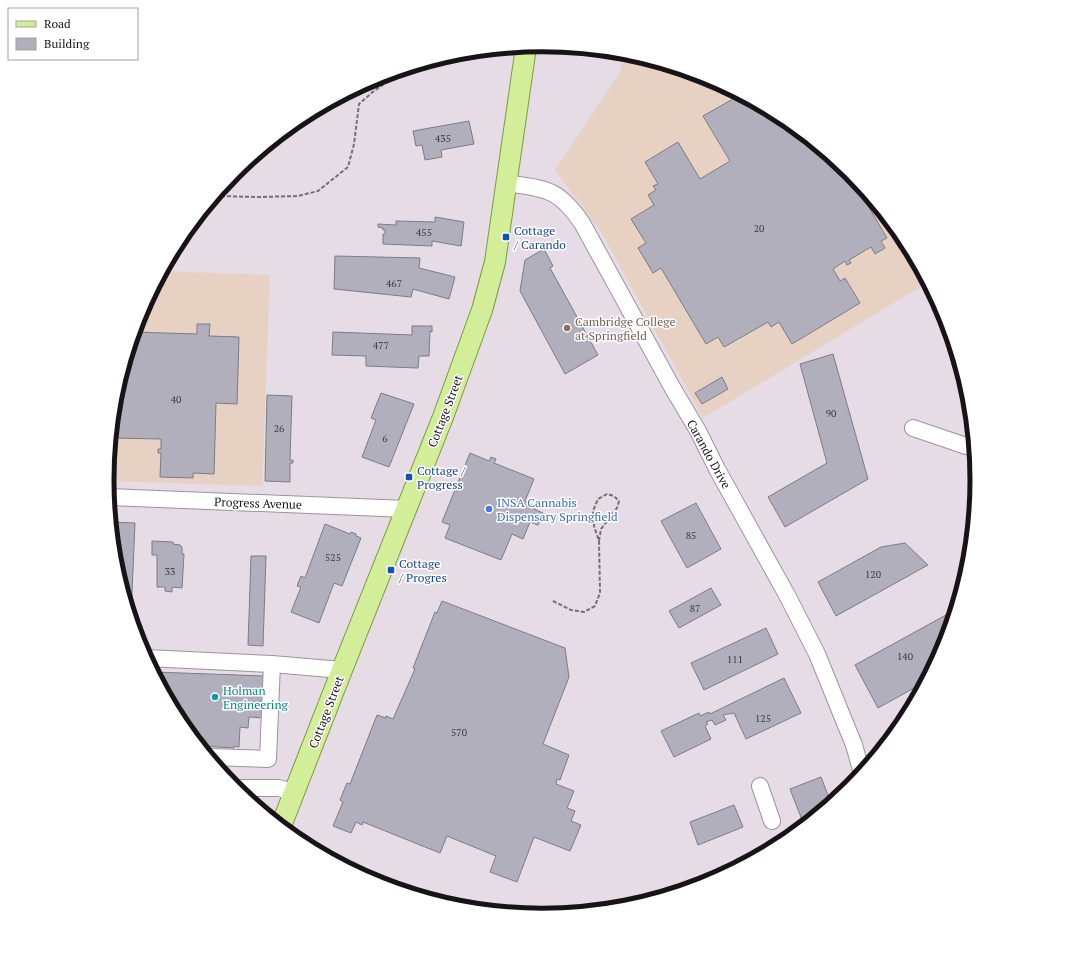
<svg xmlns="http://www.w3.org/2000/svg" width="1084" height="960" viewBox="0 0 1084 960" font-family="'PT Serif',serif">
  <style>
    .industrial { fill: #e6d1c3 }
    .building { fill: #b1afbc; stroke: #7c7b86 }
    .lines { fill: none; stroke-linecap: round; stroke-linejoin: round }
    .minor-casing { stroke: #9d939d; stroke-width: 18 }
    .major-casing { stroke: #7d9a3f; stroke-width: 22 }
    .path { stroke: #756e75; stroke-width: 2; stroke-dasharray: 4 2; stroke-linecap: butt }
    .minor { stroke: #fff; stroke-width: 16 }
    .major { stroke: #d2ee99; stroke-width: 20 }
    .transit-dot { fill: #1a4fb4; stroke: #fff; stroke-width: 1.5 }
    .education-dot { fill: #8d6e63; stroke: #fff; stroke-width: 1.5 }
    .shop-dot { fill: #3f7fe0; stroke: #fff; stroke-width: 1.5 }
    .culture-dot { fill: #0f9aa8; stroke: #fff; stroke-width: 1.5 }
    .labels { text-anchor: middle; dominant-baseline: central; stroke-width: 3; stroke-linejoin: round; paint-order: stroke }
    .number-label { font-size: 10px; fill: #3e3a40 }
    .transit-label { font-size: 12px; fill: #164399; stroke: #fff; text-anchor: start }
    .education-label { font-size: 12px; fill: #785e54; stroke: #fff; text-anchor: start }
    .street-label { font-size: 12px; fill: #171317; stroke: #fff }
    .shop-label { font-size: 12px; fill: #366cbe; stroke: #fff; text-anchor: start }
    .culture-label { font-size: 12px; fill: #0d838f; stroke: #fff; text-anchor: start }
    .rim { fill: none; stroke: #171317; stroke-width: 5 }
  </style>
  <rect width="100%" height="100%" fill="#e6dce6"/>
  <path class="industrial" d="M623 53 709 78 784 118 850 173 904 239 925 278 920 287 703 418 600 230 555 170 620 72Z
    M163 271 270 275 262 486 107 481 115 395 140 313Z"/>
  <path class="building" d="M740 95 784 118 847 170 887 238 881 241 885 248 875 254 871 247 849 260 851 263 847 265 845 261 833 269 840 281 845 278 860 303 792 344 779 322 771 327 768 322 724 347 718 337 706 344 661 268 653 273 638 248 646 243 631 219 654 205 648 195 656 190 653 186 658 184 645 162 678 142 700 179 730 161 703 116Z
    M469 121 474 144 441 150 442 157 425 160 422 145 416 146 413 131Z
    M435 217 464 222 461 246 432 241V246L383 244V234H385V230H383V228L378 227V224L396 225V221L435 222Z
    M544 249 553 266 550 268 598 355 565 374 520 291 525 260Z
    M335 256 420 258 419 268 455 277 449 299 413 289 411 297 334 289Z
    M197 324H210L209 336 239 337 237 404 216 403 214 474 193 473V478L160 477 161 453H158V449H161V439L111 438 115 395 134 332 197 334Z
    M412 326H432V332L430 331 429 356H419L418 368 366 366V356L332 355 333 332 412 335Z
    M833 354 868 479 785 527 768 497 827 463 800 364Z
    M957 355 960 366 953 368 950 358Z
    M722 377 728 389 702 404 695 393Z
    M381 393 414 404 389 467 362 457 376 420 371 418Z
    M267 395 292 396 290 460H293V463H290V482L265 481Z
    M470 453 489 461 491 457 496 459 494 463 534 479 525 501 535 507 534 509 543 513 538 525 530 522 523 539 512 534 501 560 445 538 450 525 442 522Z
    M696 503 721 549 687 568 661 521Z
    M111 522 135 523 131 617 115 565Z
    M325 524 350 534 351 532 356 534V536L361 538 342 586 334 583 319 623 291 612 301 587 297 586 301 576 305 578Z
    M152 541 173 542V544L180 545 182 547V554H184L182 588 172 587V592L165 591V587H157V555H152Z
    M905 543 928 565 836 616 818 582 881 547Z
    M251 556H266L263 646 248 645Z
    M711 588 721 605 679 628 669 611Z
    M442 601 565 648 569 677 543 744 569 755 560 780 557 779 556 784 574 791 567 808 575 811 571 821 581 825 570 851 534 837 517 882 490 872 496 856 447 836 440 853 363 822 362 825 356 822 351 833 333 826 343 802 340 800 347 783 350 784 377 715 386 718V716L393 719 415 669 413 668 435 612 437 613Z
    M955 610 944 647 925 682 878 708 855 665Z
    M766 628 778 654 704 690 691 663Z
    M154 672 264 676 263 718 249 717 248 728 240 727 239 747 234 746V748L201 746 180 721Z
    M784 678 801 713 746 739 734 713 723 715 726 720 715 725 712 720 706 722 708 724 705 726 711 739 674 757 661 731 699 713 700 716 709 712 710 714Z
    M821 777 831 803 804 825 790 789Z
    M734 805 743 827 698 845 690 822Z"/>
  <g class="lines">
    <defs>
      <path id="minor" d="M506 183C546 189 558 188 582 223L672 387 698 431 717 469 788 597 817 654 854 745 862 773
        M913 428 966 446 973 441
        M109 497 407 509
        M146 658 272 664 342 670
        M210 757 268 759 272 664
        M760 786 772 821
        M235 788H279L295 793"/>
      <path id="major" d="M281 826 342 670 443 417 482 310 495 262 526 47"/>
    </defs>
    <use href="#minor" class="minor-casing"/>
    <use href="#major" class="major-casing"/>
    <path class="path" d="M215 196 259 197 298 196 318 191 348 167 354 144 359 104 374 91 405 69
      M553 601 571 610 584 612 595 606 600 593 599 541 594 526 593 511 598 499 607 494 614 496 619 501 617 508 601 529 599 541"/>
    <use href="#minor" class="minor"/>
    <use href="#major" class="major"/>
  </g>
  <g class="transit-dot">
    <rect x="502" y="233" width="8" height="8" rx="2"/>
    <rect x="405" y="473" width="8" height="8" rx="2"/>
    <rect x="387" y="566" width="8" height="8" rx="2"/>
  </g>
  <circle class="education-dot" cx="567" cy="328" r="4"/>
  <circle class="shop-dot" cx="489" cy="509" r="4"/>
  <circle class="culture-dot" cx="215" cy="697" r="4"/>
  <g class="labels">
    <g class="number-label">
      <text x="443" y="138">435</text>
      <text x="759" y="228">20</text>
      <text x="424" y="232">455</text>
      <text x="394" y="283">467</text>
      <text x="381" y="345">477</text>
      <text x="176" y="399">40</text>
      <text x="831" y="413">90</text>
      <text x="279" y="428">26</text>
      <text x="385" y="438">6</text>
      <text x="691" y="535">85</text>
      <text x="333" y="557">525</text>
      <text x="170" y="571">33</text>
      <text x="873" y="574">120</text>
      <text x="695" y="608">87</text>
      <text x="905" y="656">140</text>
      <text x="735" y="659">111</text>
      <text x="763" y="718">125</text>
      <text x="459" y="732">570</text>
    </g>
    <g class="transit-label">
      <text x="514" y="230">Cottage<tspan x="514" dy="14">/ Carando</tspan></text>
      <text x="417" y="470">Cottage /<tspan x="417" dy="14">Progress</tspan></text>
      <text x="399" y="563">Cottage<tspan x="399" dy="14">/ Progres</tspan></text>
    </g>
    <g class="education-label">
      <text x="575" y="321">Cambridge College<tspan x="575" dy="14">at Springfield</tspan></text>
    </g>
    <g class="street-label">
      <text transform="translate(445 411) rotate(-69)">Cottage Street</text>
      <text transform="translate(709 454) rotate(61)">Carando Drive</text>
      <text transform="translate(258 503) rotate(2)">Progress Avenue</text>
      <text transform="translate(326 712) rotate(-69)">Cottage Street</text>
    </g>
    <g class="shop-label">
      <text x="497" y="502">INSA Cannabis<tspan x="497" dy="14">Dispensary Springfield</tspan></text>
    </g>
    <g class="culture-label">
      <text x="223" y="690">Holman<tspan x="223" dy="14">Engineering</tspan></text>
    </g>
  </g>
  <path d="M0 0H1084V960H0ZM114 480a428 428 0 1 1 856 0a428 428 0 1 1-856 0Z" fill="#fff" fill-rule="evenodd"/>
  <path class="rim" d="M114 480a428 428 0 1 1 856 0a428 428 0 1 1-856 0Z"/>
  <rect x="8" y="8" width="130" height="52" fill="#ffffff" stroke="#a2a1a2"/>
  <rect x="16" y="21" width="20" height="6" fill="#d2ee99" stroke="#a2a1a2"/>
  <text x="44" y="28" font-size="12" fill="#171317">Road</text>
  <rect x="16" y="38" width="20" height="12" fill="#b1afbc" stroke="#a2a1a2"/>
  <text x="44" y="48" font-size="12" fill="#171317">Building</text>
</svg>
